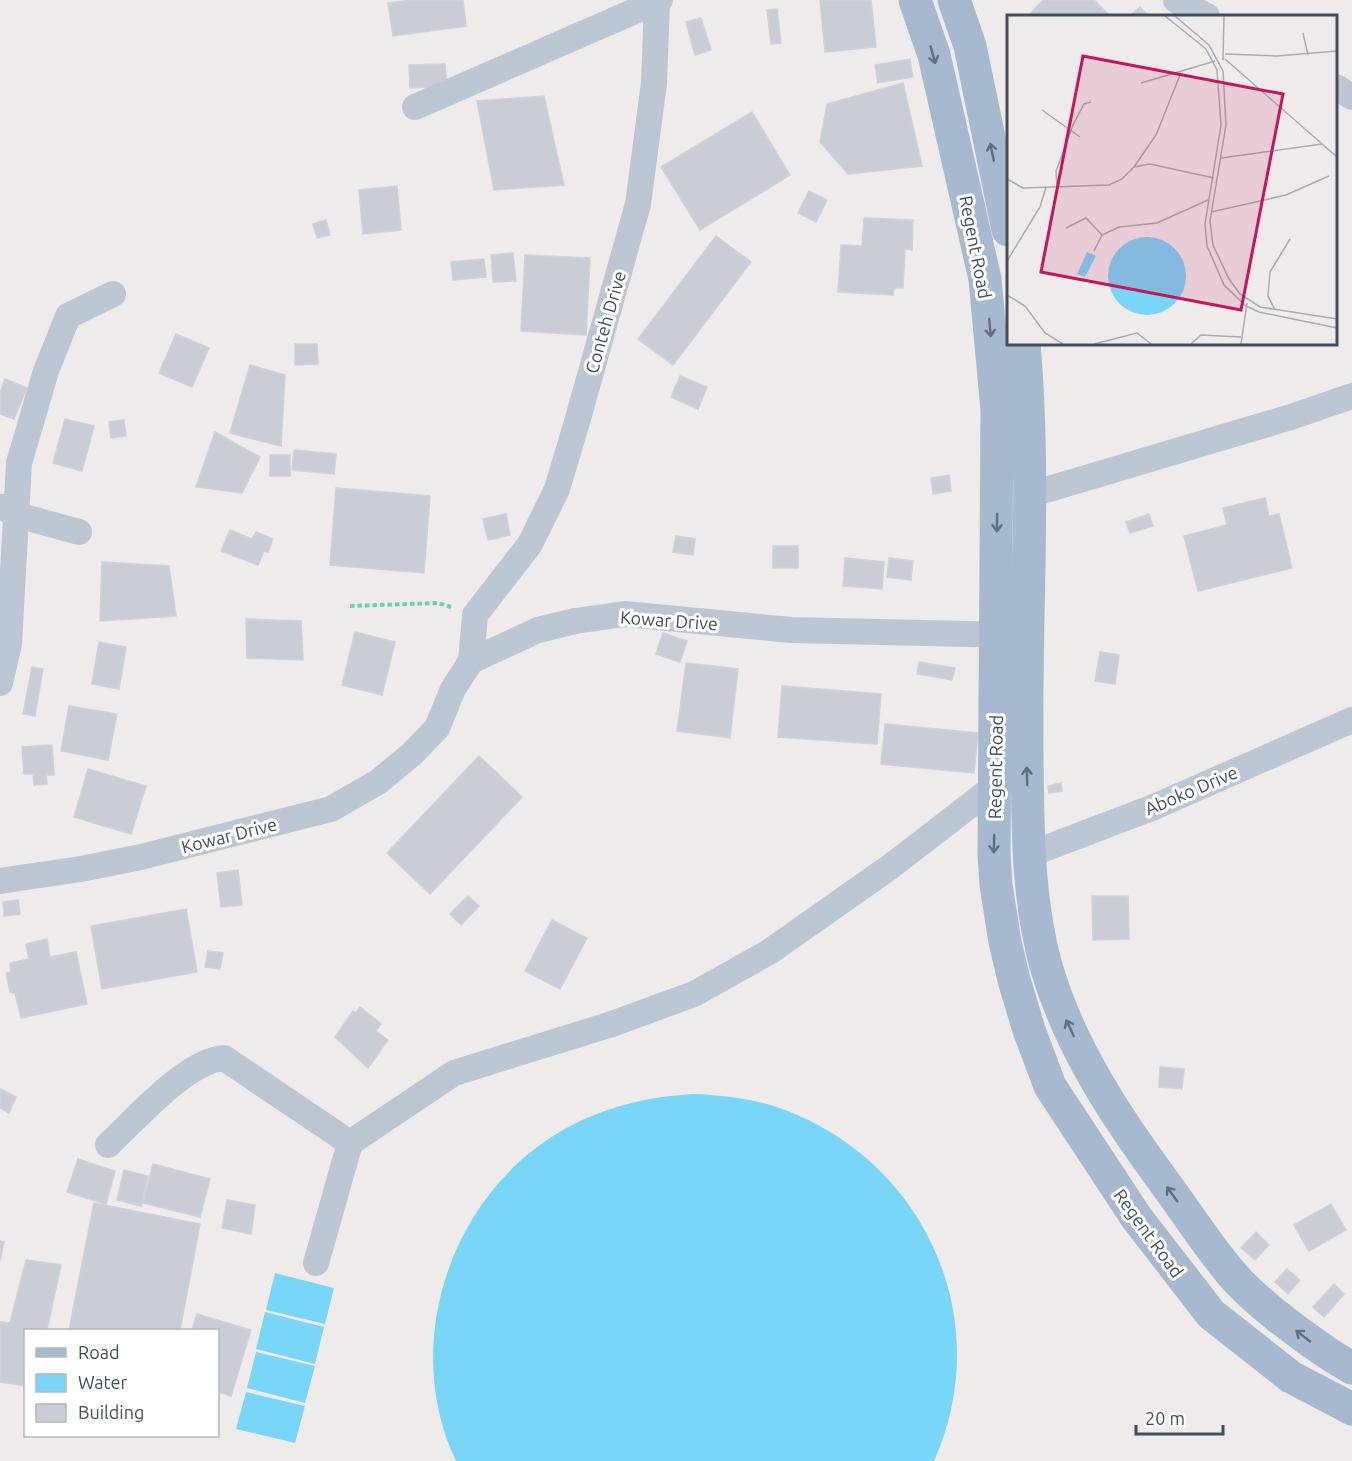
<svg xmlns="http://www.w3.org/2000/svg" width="1352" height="1461" viewBox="0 0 1352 1461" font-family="Ubuntu,sans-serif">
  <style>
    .water { fill: #7ad6f7 }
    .building { fill: #cacdd5; stroke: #cfd1d9; stroke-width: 1.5 }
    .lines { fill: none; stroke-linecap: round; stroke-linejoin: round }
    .path { stroke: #67d6a5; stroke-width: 4; stroke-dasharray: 4.5 3; stroke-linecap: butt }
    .minor { stroke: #bdc7d4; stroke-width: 26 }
    .primary { stroke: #a7b9cf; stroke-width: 33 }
    .oneway { stroke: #606e7e }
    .labels { text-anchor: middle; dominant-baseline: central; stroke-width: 6; stroke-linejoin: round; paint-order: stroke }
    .street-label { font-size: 18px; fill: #424e5b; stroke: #fff }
    .inset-road { fill: none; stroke: #aaacb1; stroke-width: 1.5 }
    .view { fill: #c2185b; fill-opacity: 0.15; stroke: #c2185b; stroke-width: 3 }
    .inset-edge { fill: none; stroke: #424e5b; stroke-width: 3 }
  </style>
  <rect width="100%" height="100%" fill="#efebeb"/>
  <path class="water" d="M693 1094C728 1095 763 1100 795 1114 930 1171 995 1325 934 1461H456C401 1346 449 1198 558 1133 600 1108 644 1097 693 1094Z
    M275 1273 334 1288 325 1324 266 1310Z
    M265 1312 324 1327 315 1364 256 1349Z
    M256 1352 315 1366 305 1403 247 1388Z
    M246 1392 305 1406 295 1443 236 1429Z"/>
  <path class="building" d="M412 0H463L466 26 393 36 388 3Z
    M820 0H871L876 47 825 52Z
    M1043 0H1094L1110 16H1035L1031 13Z
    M1140 7 1149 16H1130Z
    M777 9 781 43 771 44 767 10Z
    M701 18 711 50 695 55 686 22Z
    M910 59 913 77 878 83 875 65Z
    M445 64 447 86 410 88 409 65Z
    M903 83 922 166 848 174 820 142 827 104Z
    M544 96 564 185 494 190 477 101Z
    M752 112 790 175 700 230 661 167Z
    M397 186 401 230 363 234 359 190Z
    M809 191 827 200 816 222 798 213Z
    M864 218 913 220 912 250 905 249 903 288H894L893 295 838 292 841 245 862 246Z
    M326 220 330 235 317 238 313 224Z
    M716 236 751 262 673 365 638 339Z
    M513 253 516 281 493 282 491 255Z
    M525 255 590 258 586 335 521 331Z
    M484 259 486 277 453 280 451 262Z
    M176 334 209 348 192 387 159 373Z
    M295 344H317L318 364 295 365Z
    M250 365 285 375 281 446 230 433Z
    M680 376 707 387 698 409 671 397Z
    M5 379 27 388 14 419 0 414V393Z
    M65 419 94 426 82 471 53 463Z
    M124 420 126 436 111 438 109 422Z
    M215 432 260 457 242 493 196 487Z
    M294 450 336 454 334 474 292 470Z
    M270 455H290V476H270Z
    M949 475 951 491 933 494 931 478Z
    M336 488 430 496 424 573 330 565Z
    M1265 498 1269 516 1279 514 1292 568 1198 591 1184 536 1227 525 1223 508Z
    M506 514 510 535 488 540 483 519Z
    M1149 514 1153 526 1130 533 1126 522Z
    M230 530 252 539 256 532 273 539 268 552 264 551 258 565 221 551Z
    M676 536 695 539 693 555 673 552Z
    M773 546H798V568H773Z
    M845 558 884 562 882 589 843 586Z
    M889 558 913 561 911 580 887 577Z
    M102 562 169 566 176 616 100 621Z
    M246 619 301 621 303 660 247 658Z
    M355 632 395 642 382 695 342 685Z
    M663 633 687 641 680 662 656 654Z
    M99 642 126 647 119 689 92 684Z
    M1100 652 1119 655 1115 684 1095 681Z
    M919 662 955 668 952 680 917 674Z
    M686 663 738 669 730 738 677 731Z
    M32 667 43 669 35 716 23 714Z
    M782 686 881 694 877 744 778 737Z
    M69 706 117 714 108 760 61 751Z
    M885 724 978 733 974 773 881 764Z
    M52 745 54 775H46L47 784 34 785 33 774H24L22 747Z
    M479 756 522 797 430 894 387 853Z
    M88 769 146 786 131 834 74 817Z
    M1061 783 1062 791 1049 793 1048 786Z
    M238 870 242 905 221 907 217 873Z
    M468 896 479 906 461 925 450 914Z
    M1092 896H1128L1129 939 1093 940Z
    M18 900 20 914 4 916 3 902Z
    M186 909 197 972 102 989 91 926Z
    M552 920 587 938 560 989 525 971Z
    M47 939 50 957 76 952 87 1004 21 1018 15 993 10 992 6 973 11 972 10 963 29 959 26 944Z
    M208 951 223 953 220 969 205 967Z
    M360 1007 381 1024 376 1031 388 1040 368 1068 335 1037 353 1011 356 1013Z
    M1160 1067 1184 1069 1182 1089 1159 1087Z
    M0 1089 16 1097 9 1113 0 1108Z
    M78 1159 115 1171 106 1204 67 1192Z
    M153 1164 210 1179 200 1217 143 1203Z
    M124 1170 148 1176 141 1206 117 1200Z
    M227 1200 255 1205 251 1234 222 1228Z
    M94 1203 200 1224 180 1330H69Z
    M1331 1204 1346 1230 1309 1251 1294 1225Z
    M1256 1232 1269 1245 1255 1260 1241 1248Z
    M0 1241 4 1242 0 1261Z
    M26 1260 61 1265 47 1330H26V1386L0 1382V1322L10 1323Z
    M1287 1269 1300 1280 1288 1294 1275 1282Z
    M1334 1284 1344 1294 1324 1317 1313 1307Z
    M197 1314 251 1330 231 1396 218 1392V1330H192Z"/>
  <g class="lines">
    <path class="path" d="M350 606 438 603 451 607"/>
    <path class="minor" d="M1176 0 1207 16
      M1336 87 1352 97
      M415 107 660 0
      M1029 495 1291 417 1352 396
      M3 507 17 515 79 532
      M471 661 475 615 530 544 557 489 577 422 638 204 654 83 657 2
      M0 683 9 644 19 463 46 371 68 316 113 294
      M1028 855 1154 807 1352 720
      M0 881 81 869 141 857 331 809 378 782 412 754 437 728 453 689 471 661 538 630 575 621 625 614 791 630 1013 635
      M108 1145C136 1119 186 1061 224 1058L350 1143
      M316 1263 350 1143 454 1073 612 1024 694 994 769 952 890 867 995 786"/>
    <path class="primary" d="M915 0 934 55 985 279 997 410 994 854 996 885 1005 942 1014 980 1029 1030 1050 1086 1136 1217 1211 1314 1291 1377 1352 1409
      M954 0 970 46 1008 230
      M1024 344C1036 480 1025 619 1027 756 1028 827 1027 897 1046 966 1070 1049 1119 1121 1170 1190 1190 1218 1209 1247 1231 1273 1244 1289 1261 1303 1277 1316 1302 1335 1325 1353 1352 1368"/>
  </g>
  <defs><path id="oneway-shaft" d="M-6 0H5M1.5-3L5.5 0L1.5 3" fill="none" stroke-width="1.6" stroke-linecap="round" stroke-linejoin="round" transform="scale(1.5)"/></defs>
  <g class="oneway">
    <use href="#oneway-shaft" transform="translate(933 55) rotate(74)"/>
    <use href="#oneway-shaft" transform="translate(992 152) rotate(-102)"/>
    <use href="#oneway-shaft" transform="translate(990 328) rotate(85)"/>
    <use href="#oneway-shaft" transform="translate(997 523) rotate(91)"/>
    <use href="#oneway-shaft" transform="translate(1027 776) rotate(-91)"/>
    <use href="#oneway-shaft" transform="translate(994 844) rotate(91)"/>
    <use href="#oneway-shaft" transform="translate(1070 1028) rotate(-115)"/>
    <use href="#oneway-shaft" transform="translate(1172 1194) rotate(-126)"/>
    <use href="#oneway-shaft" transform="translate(1303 1336) rotate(-142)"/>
  </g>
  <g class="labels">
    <g class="street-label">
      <text transform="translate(976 247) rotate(79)">Regent Road</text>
      <text transform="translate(605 322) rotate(-74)">Conteh Drive</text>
      <text transform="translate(669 620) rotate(4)">Kowar Drive</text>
      <text transform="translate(995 767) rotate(-89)">Regent Road</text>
      <text transform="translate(1191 790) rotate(-23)">Aboko Drive</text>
      <text transform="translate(229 835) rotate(-14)">Kowar Drive</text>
      <text transform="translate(1149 1233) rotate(54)">Regent Road</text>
    </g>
  </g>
  <g transform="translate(1007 15)">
    <rect width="330" height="330" fill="#efebeb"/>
    <path d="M101 261a39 39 0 1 1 78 0a39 39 0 1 1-78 0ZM80 237 89 241 78 262 70 259Z" fill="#7ad6f7"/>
    <path class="inset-road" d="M158 1 199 34 210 55 214 110 198 209 200 231 217 270 239 291 252 297 330 313M168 1 202 30 216 56 219 110 203 206 206 230 222 264 233 279 253 292 330 304M296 18 301 40M218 39 270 41 330 36M218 44 330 142M216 45 217 1M134 68 208 46M35 95 73 122M214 143 315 129M127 152 149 120 173 60M0 164 16 173 102 170 115 164 127 152 143 149 207 163M50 171 49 156 66 110 77 89 84 87M204 197 279 180 322 161M59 213 79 203 95 220M87 236 95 220 112 212 150 208 201 185M0 246 33 192 39 172M0 280 18 291 38 318 56 329M268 295 261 281 263 257 283 224M87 329 130 318 144 329M184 329 194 320 234 322M234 329 240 288"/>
    <path class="view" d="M76 41 276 79 234 295 34 257Z"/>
    <rect width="330" height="330" class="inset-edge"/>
  </g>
  <rect x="24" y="1329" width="195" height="108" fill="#ffffff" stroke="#b3b8bd" stroke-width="1.5"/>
  <rect x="36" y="1348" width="30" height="9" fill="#a7b9cf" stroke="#b3b8bd" stroke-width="1.5"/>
  <text x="78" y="1359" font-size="18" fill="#424e5b">Road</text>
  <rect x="36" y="1374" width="30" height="18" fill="#7ad6f7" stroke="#b3b8bd" stroke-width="1.5"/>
  <text x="78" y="1389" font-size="18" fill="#424e5b">Water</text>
  <rect x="36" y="1404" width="30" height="18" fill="#cacdd5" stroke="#b3b8bd" stroke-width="1.5"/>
  <text x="78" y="1419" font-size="18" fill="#424e5b">Building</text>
  <path d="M1136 1425v9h87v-9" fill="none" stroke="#424e5b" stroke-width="3"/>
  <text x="1145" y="1425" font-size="18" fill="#424e5b" stroke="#ffffff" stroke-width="4.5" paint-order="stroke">20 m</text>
</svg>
